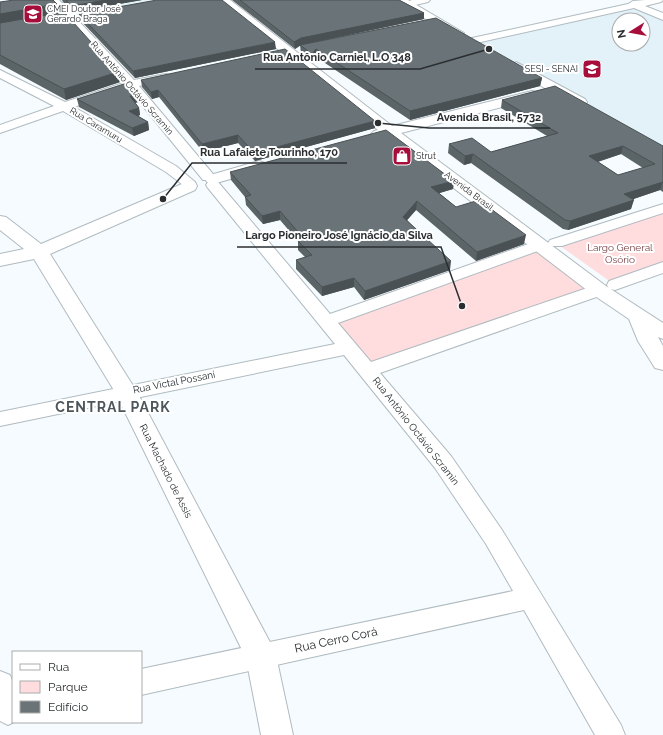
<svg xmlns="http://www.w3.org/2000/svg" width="663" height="735" viewBox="0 0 663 735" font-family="Raleway,sans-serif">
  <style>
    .built { fill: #e3f2f9; fill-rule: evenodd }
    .green { fill: #ffdcde }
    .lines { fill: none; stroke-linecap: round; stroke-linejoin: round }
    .street-casing { stroke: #b0bbc0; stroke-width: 2 }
    .secondary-casing { stroke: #b0bbc0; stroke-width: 2 }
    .street { fill: #fff; fill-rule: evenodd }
    .secondary { fill: #fff; fill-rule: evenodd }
    .wall { fill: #5b6467; fill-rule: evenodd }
    .shaded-wall { fill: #4a5154 }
    .building { fill: #6a7478; stroke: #4a5154; fill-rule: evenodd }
    .labels { text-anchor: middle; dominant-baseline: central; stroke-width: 4; stroke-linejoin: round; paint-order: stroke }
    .far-poi-label { font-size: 9px; fill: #2a2e30; stroke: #fff; text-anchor: start }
    .far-street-label { font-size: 9px; fill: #2a2e30; stroke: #fff }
    .park-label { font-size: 10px; fill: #7a4247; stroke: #fff }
    .street-label { font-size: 10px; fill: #2a2e30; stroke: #fff }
    .near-street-label { font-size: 12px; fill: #2a2e30; stroke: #fff }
    .district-label { font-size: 14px; font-weight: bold; letter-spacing: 1px; fill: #4d565a; stroke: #fff }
    .leader { fill: none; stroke: #2a2e30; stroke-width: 1.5 }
    .callout-dot { fill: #2a2e30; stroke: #fff; stroke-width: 1.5 }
    .callout-label { font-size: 11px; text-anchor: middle; font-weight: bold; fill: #2a2e30; stroke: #fff; stroke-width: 4; stroke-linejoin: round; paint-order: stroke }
  </style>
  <rect width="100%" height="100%" fill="#f5fbfe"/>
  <path class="built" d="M58 0H164L70 16Z
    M636 7 663 18V147L475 43ZM619 20H643V44H619Z"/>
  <path class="green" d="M663 208V267L615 285 556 243Z
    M540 245 599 290 368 370 326 321Z"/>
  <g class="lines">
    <defs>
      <path id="street" d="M49 0H59L134 80 166 74 170 75 172 77 170 79 139 86 213 174 215 177 213 180H203L129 89 74 107 176 166 195 182 193 185H183L166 172 63 111 0 133V125L54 106 0 78V70L65 102 123 83Z
        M412 0H430L428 2 407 7 402 4Z
        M645 0H663L661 2 645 6 663 13V20L634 8 472 44 467 41 472 38 628 4 633 1Z
        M213 181 218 182 330 314 534 242H546L548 245 546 248 338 323 371 362 593 286 599 285 605 286 608 290 605 294 380 373 451 456 502 530 621 725 625 735H595L524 610 141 695V669L513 591 486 544 435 468 344 355 0 426V412L335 344 208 188 206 185 208 182Z
        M663 204V213L562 246H550L548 243 550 240Z
        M663 262V273L615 290 609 289 607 285 609 281Z
        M0 671 10 675 13 683 14 722 8 725 0 721Z"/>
      <path id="secondary" d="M217 0H230L392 126 532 91 537 92 539 95 537 98 401 133 606 286 663 323V339L658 337 663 346V370L655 368 638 341 629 319 592 294 387 137 379 139 374 137 371 134 374 131 378 130Z
        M394 0H408L464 33 458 37 454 36Z
        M516 62 585 99 587 102 585 105H575L511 69 509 66Z
        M259 161 265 163 267 166 265 169 213 184 207 182 205 179 207 176Z
        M189 181 195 182 197 186 195 190 50 254 137 392 272 646 276 656 293 735H261L246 658 115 392 34 259 0 266V254L24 249 0 230V216L6 217 41 244Z"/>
    </defs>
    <use href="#street" class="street-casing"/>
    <use href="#secondary" class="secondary-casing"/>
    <use href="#street" class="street"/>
    <use href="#secondary" class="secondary"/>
  </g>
  <path class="wall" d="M62 0H142L73 12 63 2Z
    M232 0H399L424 13V19L301 45 295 49Z
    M0 2 59 13 118 72 120 82 66 100 0 64Z
    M79 14 276 49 135 78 80 20Z
    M300 45 542 78 540 86 410 120 316 57 312 63 301 53Z
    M141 80 375 121V128L255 161 238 143 203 152 159 97 152 99 142 87Z
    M137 95 138 102 135 103 139 108 140 115 138 116 148 122 149 130 134 136 79 107 77 99Z
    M502 100 663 146V192L660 190 633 199 631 209 568 230 563 229 471 163 464 165 448 153 449 144 491 152 547 136 501 108ZM621 154 643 168 618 175 598 162Z
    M230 172 454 181 453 189 439 193 456 207 524 244 476 261 416 210 407 220 450 270 364 300 354 287 322 296 296 269V260L305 257 298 250V241L280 220 263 224 246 205 245 197 231 180Z"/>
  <path class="shaded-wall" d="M106 0H142L73 12 71 6Z
    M57 4 59 14 0 24V14Z
    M424 13V19L301 45 295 49 294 42 301 38Z
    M275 42 276 49 135 78 133 71Z
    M316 49V57L312 63V54Z
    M118 72 120 82 66 100 64 89Z
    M542 78 540 86 410 120V111Z
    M158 90 159 97 152 99 151 92Z
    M137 95 138 102 131 104 130 96Z
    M139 108 140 115 130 119 129 111Z
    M375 121V128L255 161 254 153Z
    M148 122 149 130 134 136 132 128Z
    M238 135V143L203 152 202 144Z
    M623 146 621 154 587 165 589 156Z
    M473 154 471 163 464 165 465 156Z
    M454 181 453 189 430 196 431 187Z
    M663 181 660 190 622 203 624 194Z
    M634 200 631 209 568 230 570 221Z
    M417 201 416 210 402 226 403 217Z
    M280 211V220L263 224 262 216Z
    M526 235 524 244 476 261 477 252Z
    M451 261 450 270 364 300 365 291Z
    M354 278V287L322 296V287Z"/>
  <path class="building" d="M14 0H53L57 4 0 14V2Z
    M66 0H106L71 6Z
    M157 0H222L275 42 133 71 79 14Z
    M240 0H399L424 13 301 38 294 42Z
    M64 12 118 72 64 89 0 55V23Z
    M436 18 542 78 410 111 316 49 312 54 300 45Z
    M285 49 375 121 254 153 238 135 202 144 158 90 151 92 141 80Z
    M127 83 137 95 130 96 139 108 129 111 148 122 132 128 77 99Z
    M555 86 663 146V182L624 194 634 200 570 221 565 220 473 154 465 156 449 144 472 138 491 152 558 133 502 100ZM623 146 655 164 618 175 589 156Z
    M386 130 454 181 431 187 456 207 479 200 526 235 477 252 417 201 403 217 451 261 365 291 354 278 322 287 296 260 312 255 298 241 304 239 280 211 262 216 245 197 251 195 230 172Z"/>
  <defs>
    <symbol id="school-square" viewBox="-11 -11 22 22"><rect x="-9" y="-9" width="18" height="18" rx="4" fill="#a60d3a" stroke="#fff"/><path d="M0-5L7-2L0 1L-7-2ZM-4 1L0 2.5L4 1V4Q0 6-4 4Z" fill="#fff"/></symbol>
    <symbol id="shop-square" viewBox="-11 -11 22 22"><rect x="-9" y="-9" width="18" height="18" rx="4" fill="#a60d3a" stroke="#fff"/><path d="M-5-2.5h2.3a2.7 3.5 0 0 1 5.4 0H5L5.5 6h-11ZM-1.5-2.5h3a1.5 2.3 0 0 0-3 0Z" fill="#fff"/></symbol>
  </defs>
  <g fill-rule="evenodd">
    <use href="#school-square" x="22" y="3" width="22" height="22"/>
    <use href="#school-square" x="581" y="58" width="22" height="22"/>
    <use href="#shop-square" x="391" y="145" width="22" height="22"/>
  </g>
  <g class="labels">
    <g class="far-poi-label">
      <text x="47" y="9">CMEI Doutor José<tspan x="47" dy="10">Gerardo Braga</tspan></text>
      <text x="578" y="69" text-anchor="end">SESI - SENAI</text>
      <text x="416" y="156">Strut</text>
    </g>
    <g class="far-street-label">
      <text transform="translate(132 88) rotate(49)">Rua Antônio Octávio Scramin</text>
      <text transform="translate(96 125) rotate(31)">Rua Caramuru</text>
      <text transform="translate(469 191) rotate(37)">Avenida Brasil</text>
    </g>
    <g class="park-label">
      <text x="620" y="247">Largo General<tspan x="620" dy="12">Osório</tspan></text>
    </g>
    <g class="street-label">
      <text transform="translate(174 382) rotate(-11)">Rua Victal Possani</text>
      <text transform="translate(416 431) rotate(52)">Rua Antônio Octávio Scramin</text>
      <text transform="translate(166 471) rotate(63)">Rua Machado de Assis</text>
    </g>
    <g class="near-street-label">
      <text transform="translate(336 640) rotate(-12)">Rua Cerro Corá</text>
    </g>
    <g class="district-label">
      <text x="113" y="407">CENTRAL PARK</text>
    </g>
  </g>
  <path class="leader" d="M489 49L420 69H255M378 123L429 128H550M163 199L192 163H347M462 306L441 247H237"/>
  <g class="callout-dot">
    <circle cx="489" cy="49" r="4"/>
    <circle cx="378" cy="123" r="4"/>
    <circle cx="163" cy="199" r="4"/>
    <circle cx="462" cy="306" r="4"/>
  </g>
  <g class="callout-label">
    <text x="337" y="61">Rua Antônio Carniel, L.O 348</text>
    <text x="489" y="121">Avenida Brasil, 5732</text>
    <text x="269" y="156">Rua Lafaiete Tourinho, 170</text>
    <text x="339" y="239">Largo Pioneiro José Ignácio da Silva</text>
  </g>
  <rect x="12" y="651" width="130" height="72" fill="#ffffff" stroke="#aaabac"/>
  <rect x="20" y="664" width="20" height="6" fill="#ffffff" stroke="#aaabac"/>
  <text x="48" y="671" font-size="12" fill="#2a2e30">Rua</text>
  <rect x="20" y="681" width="20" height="12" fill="#ffdcde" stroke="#aaabac"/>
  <text x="48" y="691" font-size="12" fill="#2a2e30">Parque</text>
  <rect x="20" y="701" width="20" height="12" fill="#6a7478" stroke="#aaabac"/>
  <text x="48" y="711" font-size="12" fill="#2a2e30">Edifício</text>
  <g transform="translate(631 32) rotate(259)"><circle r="19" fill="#ffffff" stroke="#aaabac"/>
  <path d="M0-3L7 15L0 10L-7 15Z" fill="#a60d3a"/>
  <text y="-6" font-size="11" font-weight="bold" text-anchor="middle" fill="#2a2e30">N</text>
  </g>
</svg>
